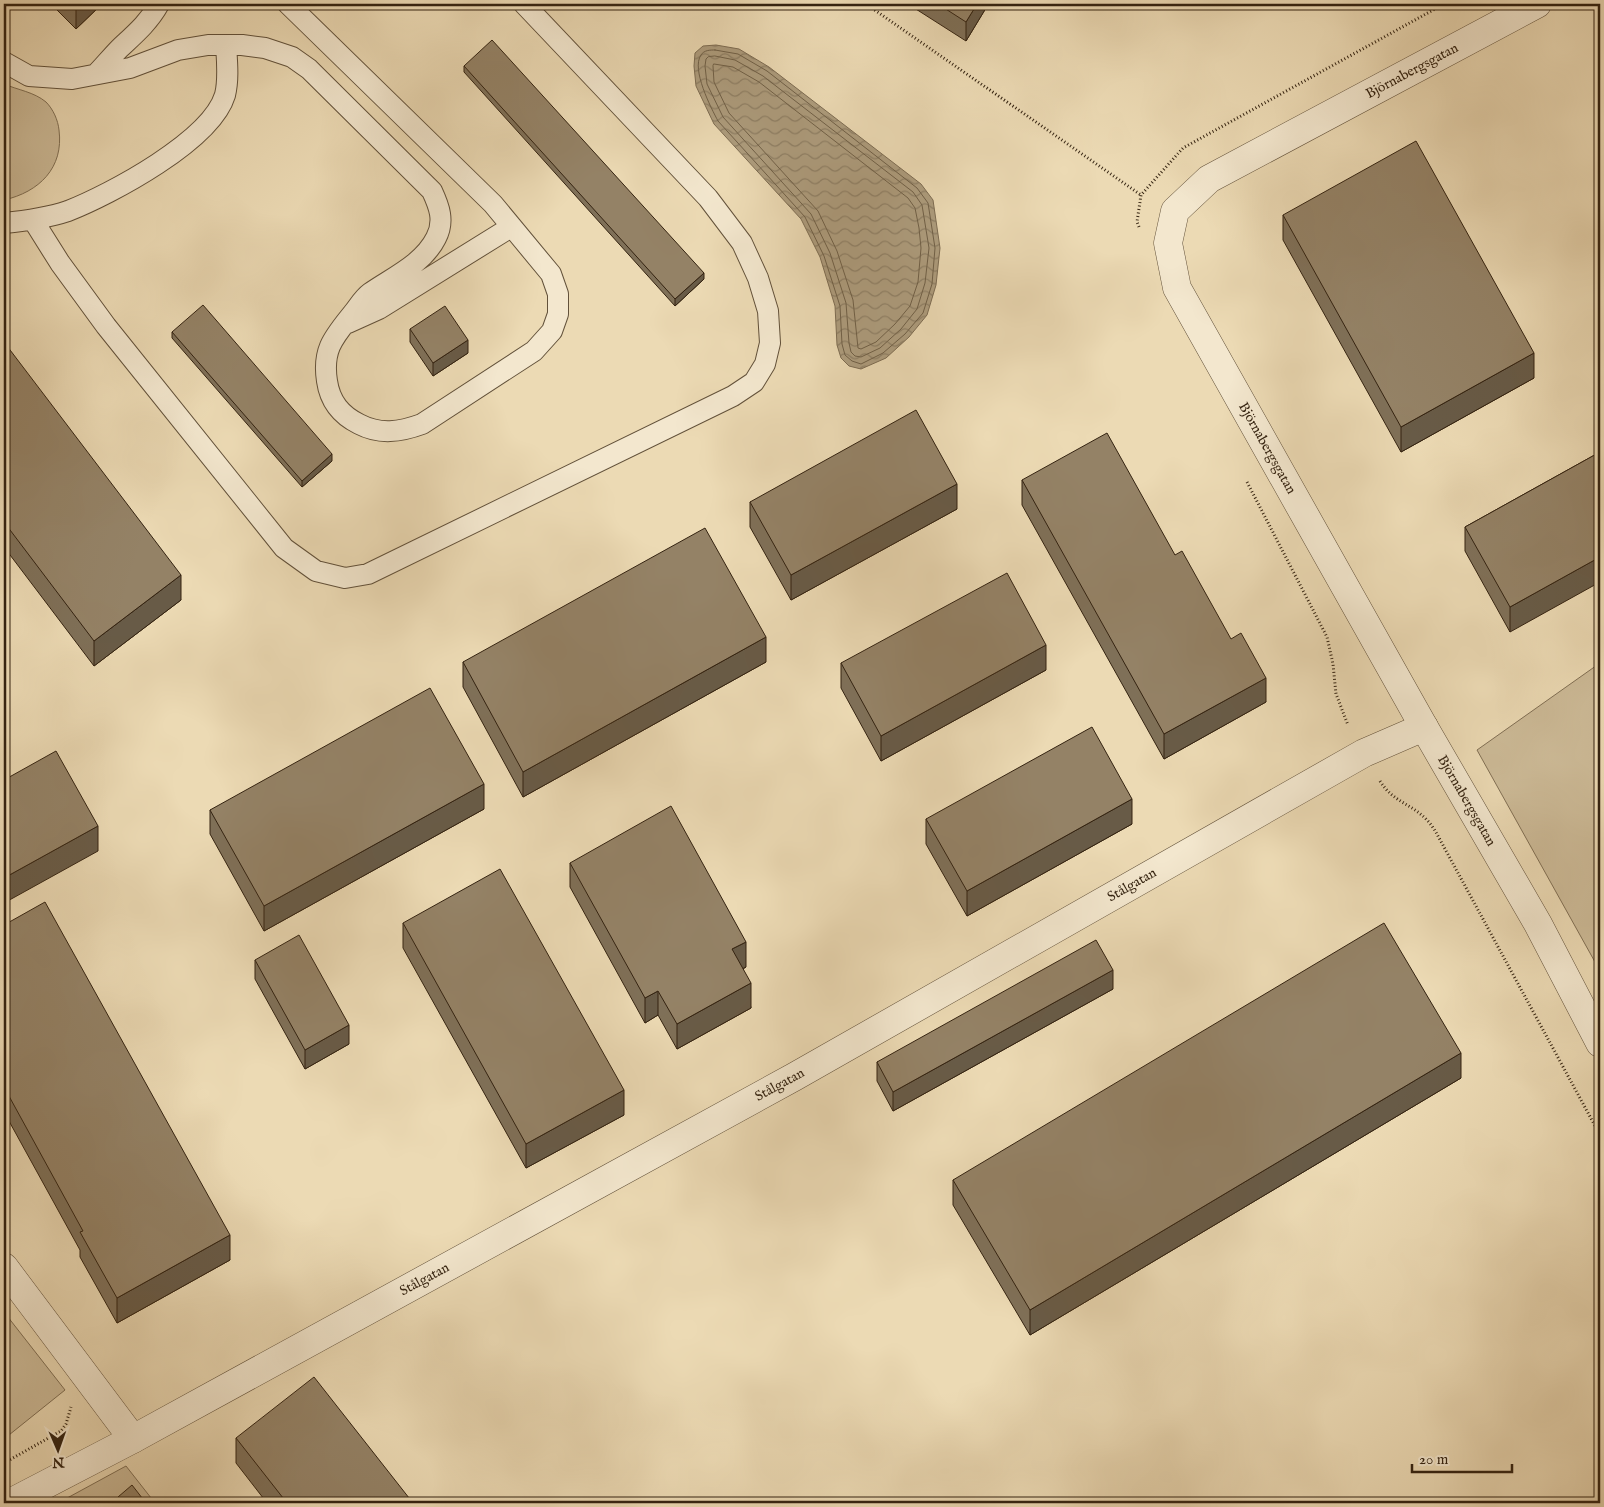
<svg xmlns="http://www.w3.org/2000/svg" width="1604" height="1507" viewBox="0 0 1604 1507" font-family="'IM FELL English',serif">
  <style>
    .green { fill: #cdbb98; stroke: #806f54 }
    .water { fill: url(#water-waves); stroke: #7d6c52 }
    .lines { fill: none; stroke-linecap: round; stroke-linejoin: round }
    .shore { stroke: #706047; stroke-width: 1 }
    .service-casing { stroke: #62513a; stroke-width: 22 }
    .minor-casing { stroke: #62513a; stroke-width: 29 }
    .path { stroke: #342311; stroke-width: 3; stroke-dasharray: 1 2.5; stroke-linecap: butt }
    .service { stroke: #f3e7ce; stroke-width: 20 }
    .minor { stroke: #f3e7ce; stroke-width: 28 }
    .wall { fill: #7f7058; stroke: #342311 }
    .shaded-wall { fill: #685b47; stroke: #342311 }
    .building { fill: #948266; stroke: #342311 }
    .labels { text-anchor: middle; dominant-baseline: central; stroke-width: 5; stroke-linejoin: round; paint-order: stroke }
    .street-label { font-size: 14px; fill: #342311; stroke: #f3e7ce }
  </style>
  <defs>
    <pattern id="water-waves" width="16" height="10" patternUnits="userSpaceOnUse" patternTransform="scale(1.25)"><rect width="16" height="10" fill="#ad9c7d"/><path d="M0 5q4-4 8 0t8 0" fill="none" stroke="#8e7f65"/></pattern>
  </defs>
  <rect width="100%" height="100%" fill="#ecdab4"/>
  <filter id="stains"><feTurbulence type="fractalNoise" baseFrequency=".004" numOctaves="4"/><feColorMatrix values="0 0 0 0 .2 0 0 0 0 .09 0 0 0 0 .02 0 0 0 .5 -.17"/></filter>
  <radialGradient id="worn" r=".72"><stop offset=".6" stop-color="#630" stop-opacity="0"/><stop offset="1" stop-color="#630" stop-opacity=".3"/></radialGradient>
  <path class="green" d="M4 84C18 90 34 92 46 102 53 109 58 120 59 130 64 168 39 192 4 200Z
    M1600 663V971L1477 750Z
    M4 1312 65 1390 4 1439Z
    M126 1466 155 1503H58Z"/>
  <path class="water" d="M716 45 739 49 769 67 921 184 933 200 940 248 936 285 927 315 909 337 886 358 861 369 849 366 841 358 837 345 835 306 820 257 801 219 714 124 696 86 694 66 695 53 703 46Z"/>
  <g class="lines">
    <path class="shore" d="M715 50 738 54 767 71 917 188 928 203 935 248 932 284 923 313 905 334 883 353 861 364 852 361 845 355 842 344 840 306 824 256 805 217 718 121C711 108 691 69 701 55 704 50 710 50 715 50Z
      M715 56 735 60 763 76 913 192 922 205 929 248 925 283 917 309 901 329 880 348 861 357 855 356 851 352 849 343 846 303 830 253 811 214 723 117 707 84 705 66 706 59 708 57Z
      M714 64 733 67 759 82 908 198 915 208 919 228 921 248 918 282 910 306 895 324 876 342 861 349 858 348 853 300 837 251 818 211 729 113 714 82 713 66Z"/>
    <defs>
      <path id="service" d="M4 62 29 76 72 79 130 68 178 50 208 45H242L265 48 292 57 309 69 432 191C439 206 445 221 436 238 423 264 393 277 370 293 363 298 358 307 353 313 334 337 322 349 327 381 330 402 341 415 359 424 380 435 400 432 422 424L534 351 552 331 558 314V294L551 274 493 204 288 4
        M96 74C104 66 112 56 120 48 135 34 149 22 159 4
        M33 220 60 263 106 326 284 548 316 571 345 578 368 574 733 396 754 382 765 364 770 343 768 311 758 278 742 243 708 198 524 4
        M4 223C25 221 47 218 68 211 111 194 211 141 225 95 229 79 227 61 226 45
        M348 323 379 309 511 227"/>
      <g id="minor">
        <path id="s1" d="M1537 4 1209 179 1175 211 1168 243 1177 288 1424 727 1538 924 1600 1043"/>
        <path d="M4 1267 133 1439"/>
        <path id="s2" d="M10 1503 133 1439 794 1077 1364 753 1424 727"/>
      </g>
    </defs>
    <use href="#service" class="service-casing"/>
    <use href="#minor" class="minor-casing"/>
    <path class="path" d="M866 4 1141 195
      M1139 227 1137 222 1141 195 1183 148 1444 4
      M1247 482 1327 637 1333 664 1336 694 1348 725
      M1380 781C1393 802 1410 803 1426 819 1431 824 1435 830 1438 836L1600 1135
      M4 1463 61 1431 66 1424 71 1407"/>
    <use href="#service" class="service"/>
    <use href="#minor" class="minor"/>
  </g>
  <path class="wall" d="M52 4H102L76 29 52 5Z
    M908 4H986V8L966 41Z
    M464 66 704 279 675 306 464 72Z
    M1283 215 1534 378 1401 452 1283 240Z
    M410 329 468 353 433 376 410 342Z
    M172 332 332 461 302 487 172 338Z
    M4 342 181 600 94 666 4 547Z
    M1600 452 1510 632 1465 551V527Z
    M1022 480 1175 555 1266 702 1164 759 1022 505Z
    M750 502 957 509 791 600 750 527Z
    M463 662H766L523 797 463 687Z
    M841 663 1046 670 881 761 841 688Z
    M484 809 264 931 210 834V810Z
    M926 819 1132 824 967 916 926 844Z
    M570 863 746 967 743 969 751 1008 677 1049 658 1015 645 1023 570 887Z
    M403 923 624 1115 526 1168 403 948Z
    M4 925 230 1260 117 1323 80 1257V1250L4 1112Z
    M255 960 349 1044 305 1069 255 979Z
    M1113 989 893 1111 877 1081V1062Z
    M1461 1078 1030 1335 953 1205V1180Z
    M236 1438 413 1503H267L236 1463Z
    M118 1497 146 1503H118Z"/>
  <path class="shaded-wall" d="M82 4H102L76 29V10Z
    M977 4H986V8L966 41V22Z
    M704 273V279L675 306V299Z
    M468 340V353L433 376V363Z
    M1534 353V378L1401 452V427Z
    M332 454V461L302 487V481Z
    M957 484V509L791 600V575Z
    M1600 557V582L1510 632V607Z
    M181 575V600L94 666V641Z
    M766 637V662L523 797V772Z
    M1046 645V670L881 761V736Z
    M1266 678V702L1164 759V734Z
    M484 784V809L264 931V906Z
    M1132 799V824L967 916V891Z
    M98 826V851L4 903V878Z
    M746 942V967L732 974V949Z
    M1113 970V989L893 1111V1092Z
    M751 983V1008L677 1049V1024Z
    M658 991V1015L645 1023V998Z
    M349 1025V1044L305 1069V1050Z
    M1461 1053V1078L1030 1335V1310Z
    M624 1090V1115L526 1168V1144Z
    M230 1235V1260L117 1323V1298Z"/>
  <path class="building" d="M69 4H82L76 10Z
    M938 4H977L966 22Z
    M492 40 704 273 675 299 464 66Z
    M1416 141 1534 353 1401 427 1283 215Z
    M203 305 332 454 302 481 172 332Z
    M445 306 468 340 433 363 410 329Z
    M4 342 181 575 94 641 4 522Z
    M916 410 957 484 791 575 750 502Z
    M1107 433 1175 555 1182 551 1231 639 1241 633 1266 678 1164 734 1022 480Z
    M1600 452V557L1510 607 1465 527Z
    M705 528 766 637 523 772 463 662Z
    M1007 573 1046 645 881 736 841 663Z
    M430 688 484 784 264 906 210 810Z
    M1092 727 1132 799 967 891 926 819Z
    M56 751 98 826 4 878V780Z
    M671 806 746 942 732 949 751 983 677 1024 658 991 645 998 570 863Z
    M500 869 624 1090 526 1144 403 923Z
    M45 902 230 1235 117 1298 80 1232 83 1231 4 1087V925Z
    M1384 923 1461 1053 1030 1310 953 1180Z
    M299 935 349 1025 305 1050 255 960Z
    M1096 940 1113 970 893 1092 877 1062Z
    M314 1377 413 1503H287L236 1438Z
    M132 1485 146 1503H123L118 1497Z"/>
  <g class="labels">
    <g class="street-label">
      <text transform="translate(1412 71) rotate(-28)">Björnabergsgatan</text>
      <text stroke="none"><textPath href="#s1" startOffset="681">Björnabergsgatan</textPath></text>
      <text stroke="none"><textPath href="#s1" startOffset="1086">Björnabergsgatan</textPath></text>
      <text stroke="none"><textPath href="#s2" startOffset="1281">Stålgatan</textPath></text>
      <text stroke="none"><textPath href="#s2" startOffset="876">Stålgatan</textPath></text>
      <text stroke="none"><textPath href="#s2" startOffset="471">Stålgatan</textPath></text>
    </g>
  </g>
  <rect width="1604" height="1507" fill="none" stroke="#ecdab4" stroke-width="20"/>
  <rect x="5" y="5" width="1594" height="1497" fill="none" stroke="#342311" stroke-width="2.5"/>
  <rect x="10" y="10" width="1584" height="1487" fill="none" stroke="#342311"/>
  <g transform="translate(58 1450) rotate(178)" stroke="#f3e7ce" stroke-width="4" paint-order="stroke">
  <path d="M0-4L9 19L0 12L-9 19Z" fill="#342311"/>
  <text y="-8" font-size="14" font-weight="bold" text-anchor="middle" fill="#342311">N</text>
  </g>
  <path d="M1412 1464v8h100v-8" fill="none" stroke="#342311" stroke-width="2.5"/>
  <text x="1419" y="1464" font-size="15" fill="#342311" stroke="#f3e7ce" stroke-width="4" paint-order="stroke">20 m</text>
  <rect width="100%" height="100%" filter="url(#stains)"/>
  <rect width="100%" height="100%" fill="url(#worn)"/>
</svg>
